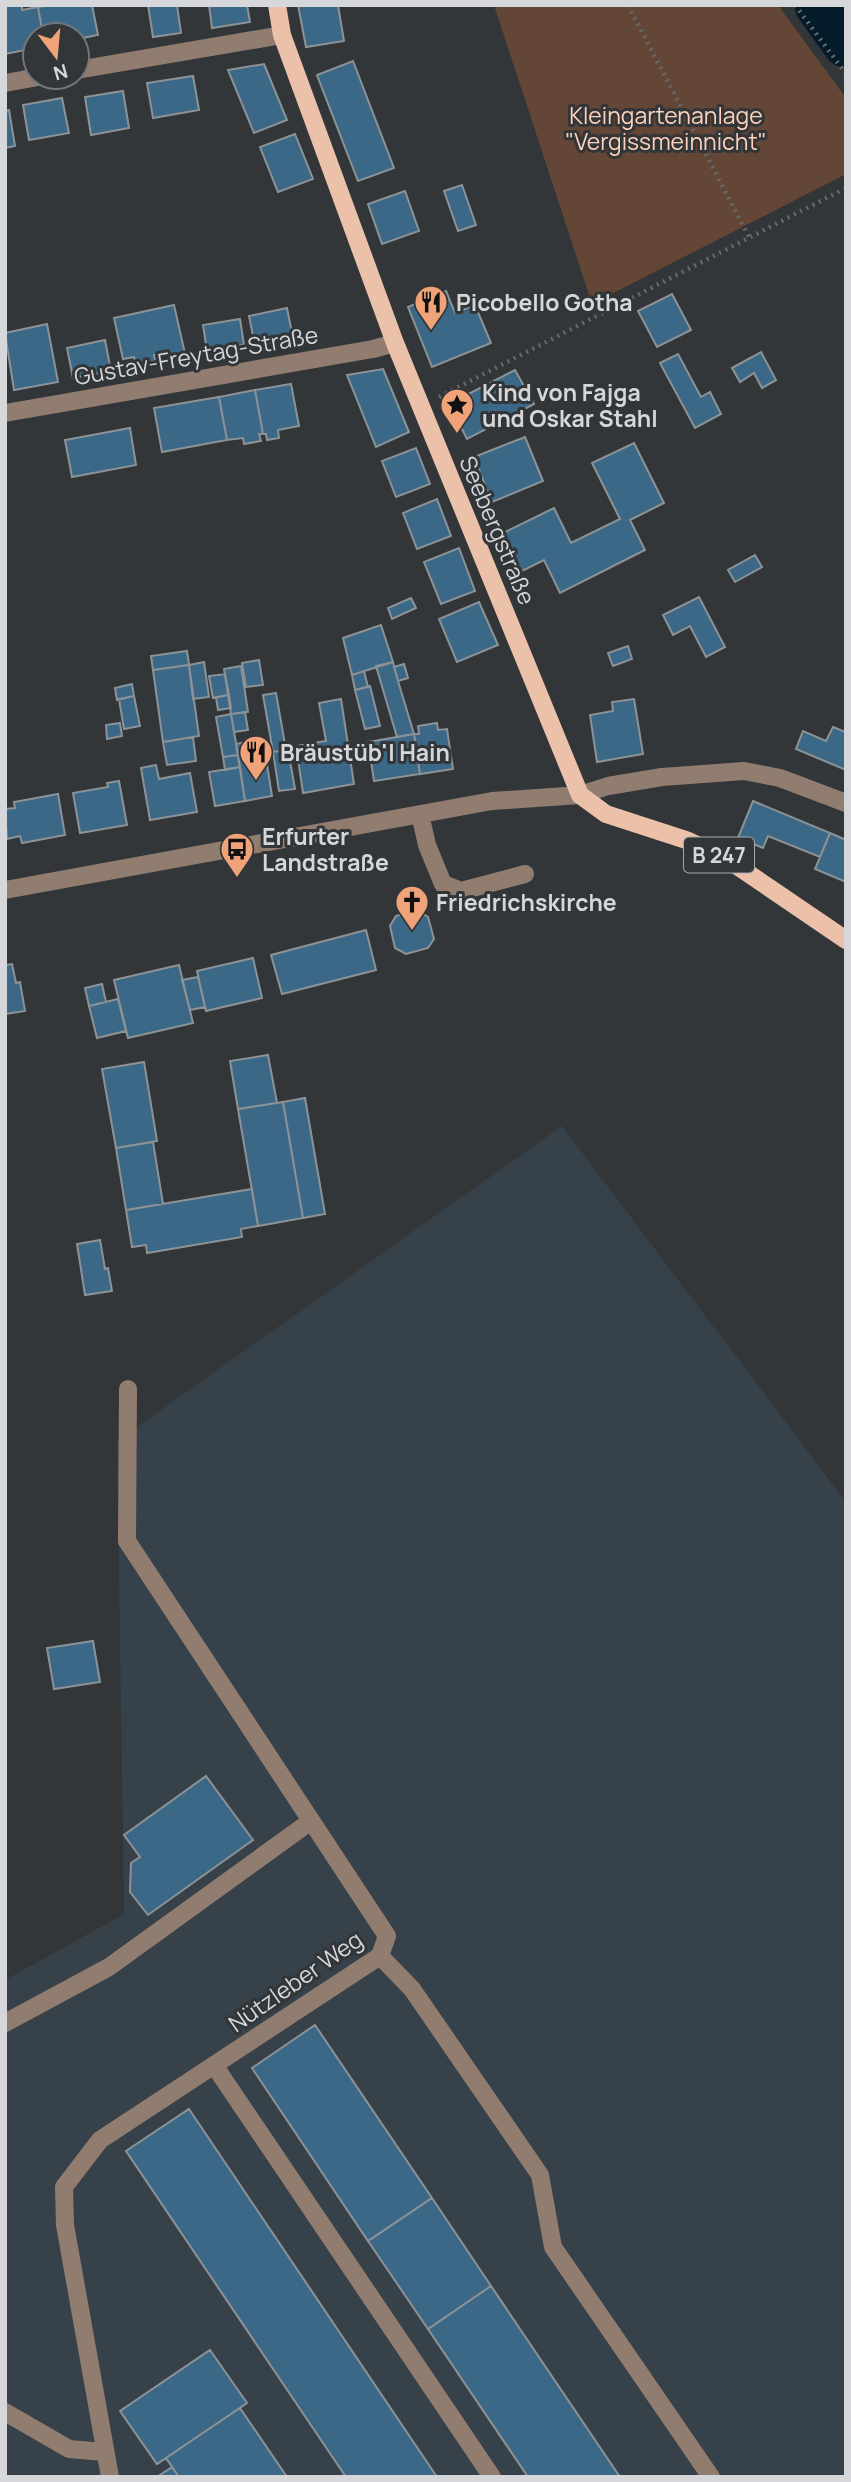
<svg xmlns="http://www.w3.org/2000/svg" width="851" height="2482" viewBox="0 0 851 2482" font-family="Manrope,sans-serif">
  <style>
    .built { fill: #374149 }
    .green { fill: #634636 }
    .lines { fill: none; stroke-linecap: round; stroke-linejoin: round }
    .river { stroke: #041b2a; stroke-width: 47 }
    .building { fill: #3b6886; stroke: #8c9295; stroke-width: 2 }
    .path { stroke: #666a6d; stroke-width: 4.5; stroke-dasharray: 2 5; stroke-linecap: butt }
    .minor { stroke: #917c70; stroke-width: 18 }
    .major { stroke: #ecc1aa; stroke-width: 18 }
    .labels { text-anchor: middle; dominant-baseline: central; stroke-width: 6; stroke-linejoin: round; paint-order: stroke }
    .shield { fill: #323639; stroke: #a4a7aa; stroke-width: 2 }
    .shield-label { font-size: 21px; font-weight: bold; fill: #d5d7da }
    .park-label { font-size: 23px; fill: #fed1ba; stroke: #323639 }
    .poi-label { font-size: 23px; font-weight: bold; fill: #d5d7da; stroke: #323639; text-anchor: start }
    .street-label { font-size: 23px; fill: #d5d7da; stroke: #323639 }
  </style>
  <rect width="100%" height="100%" fill="#323639"/>
  <path class="built" d="M562 1126 846 1502V2477H5V1980L124 1914 117 1441Z"/>
  <path class="green" d="M494 5H778L846 98V174L592 304Z"/>
  <g class="lines">
    <path class="river" d="M818 5 846 44"/>
  </g>
  <path class="building" d="M5 5H22V10L38 7 43 35H35V48L5 54Z
    M51 5H92L98 35 77 39V35H43L38 7Z
    M148 5H177L181 33 153 37Z
    M209 5H247L250 22 212 28Z
    M298 5H338L344 41 306 47Z
    M353 61 394 168 358 181 317 75Z
    M264 64 287 120 254 133 228 70Z
    M193 76 199 110 153 118 147 83Z
    M123 91 129 128 91 135 85 97Z
    M62 98 69 133 29 140 23 105Z
    M9 110 15 146 5 148V111Z
    M295 134 313 179 278 192 260 147Z
    M462 185 476 225 458 231 444 191Z
    M405 191 419 231 382 244 368 204Z
    M446 291 455 313 475 305 491 343 432 367 408 307Z
    M672 294 691 330 657 347 638 311Z
    M174 305 186 358 165 363 163 353 154 355 155 361 136 365 134 357 123 359 114 318Z
    M287 308 293 338 255 346 249 316Z
    M240 319 244 345 207 351 203 325Z
    M47 324 58 382 14 390 5 333Z
    M105 340 111 371 73 378 67 348Z
    M761 352 776 380 762 388 754 373 740 382 732 368Z
    M678 354 701 397 710 392 721 414 695 428 660 363Z
    M383 369 409 432 376 447 347 375Z
    M515 370 534 404 467 439 449 404Z
    M291 384 299 426 278 430 279 438 267 440 266 434H263L255 390Z
    M255 390 263 434H259L261 441 244 444 243 438 227 440 219 397Z
    M219 397 227 440 162 452 154 408Z
    M130 428 136 465 72 477 65 440Z
    M525 437 543 481 492 502 474 457Z
    M634 443 664 503 630 520 645 550 560 593 544 560 518 573 499 535 554 508 571 543 620 519 592 463Z
    M416 448 430 484 396 497 382 461Z
    M437 499 451 536 417 549 403 513Z
    M459 548 475 591 441 604 424 562Z
    M755 555 762 567 735 582 728 570Z
    M699 597 725 647 706 657 690 626 673 635 663 615Z
    M411 598 416 608 392 619 388 608Z
    M479 602 498 645 457 662 439 619Z
    M381 625 393 662 352 675 343 638Z
    M628 646 632 659 613 666 608 653Z
    M187 651 189 665 153 670 151 656Z
    M259 660 263 685 246 687 242 663Z
    M204 662 209 697 193 699 189 665Z
    M393 662 398 681 414 734 397 737 376 666Z
    M404 664 408 678 398 681 394 667Z
    M189 665 199 736 163 742 153 670Z
    M241 666 248 712 231 714 224 669Z
    M364 671 368 687 355 690 352 675Z
    M225 674 229 695 213 698 209 676Z
    M132 684 134 696 117 700 115 688Z
    M370 686 380 726 365 729 355 690Z
    M276 693 286 750 273 752 263 695Z
    M229 695 231 708 218 710 216 697Z
    M134 696 140 726 124 729 119 699Z
    M341 699 354 784 303 793 296 746 326 741 319 703Z
    M634 699 643 754 597 762 590 715 613 711 612 702Z
    M245 712 248 730 234 732 231 714Z
    M231 714 238 755 223 757 216 717Z
    M120 723 122 736 107 739 106 725Z
    M437 723 438 730 447 729 453 769 420 774 414 734H419L418 726Z
    M833 727 845 732 846 729V770L796 749 803 731 826 741Z
    M414 734 420 774 374 781 368 742Z
    M193 737 196 761 167 765 163 742Z
    M263 739 272 796 245 801 236 744Z
    M286 750H288L295 789 279 791 273 752Z
    M238 755 240 767 225 770 223 757Z
    M156 765 159 779 190 773 197 812 150 820 141 768Z
    M240 767 245 801 215 806 209 772Z
    M119 781 127 825 80 833 73 793 108 787 107 783Z
    M58 794 65 835 22 843 20 836 7 839 5 809 15 808 14 802Z
    M753 801 830 833 820 857 768 836 763 848 738 838Z
    M830 833 846 840V882L815 869Z
    M418 911 428 917 434 939 428 948 406 954 395 948 390 926 396 916Z
    M366 930 376 970 282 994 271 955Z
    M253 958 262 998 206 1011 197 971Z
    M12 964 16 983 20 982 25 1011 5 1014V965Z
    M179 965 193 1023 128 1038 114 980Z
    M198 977 205 1007 190 1010 182 980Z
    M102 984 106 1002 89 1006 85 988Z
    M118 999 126 1031 97 1038 89 1006Z
    M268 1055 277 1103 238 1109 230 1061Z
    M144 1062 157 1141 116 1148 102 1069Z
    M305 1098 325 1214 303 1218 283 1102Z
    M283 1102 303 1218 258 1226 238 1109Z
    M153 1142 163 1204 126 1210 116 1148Z
    M252 1189 258 1226 241 1229 242 1237 147 1253 146 1245 132 1247 126 1210Z
    M100 1240 105 1269 108 1268 112 1291 85 1295 77 1244Z
    M93 1641 100 1682 54 1689 47 1648Z
    M206 1776 253 1840 148 1915 130 1892 131 1863 140 1857 124 1835Z
    M315 2025 432 2198 368 2241 252 2068Z
    M189 2109 437 2477H346L126 2151Z
    M432 2198 491 2286 428 2329 368 2241Z
    M491 2286 620 2477H528L428 2329Z
    M210 2350 247 2403 157 2464 120 2411Z
    M240 2408 287 2477H179L166 2458Z
    M172 2467 179 2477H157Z"/>
  <g class="lines">
    <path class="path" d="M628 5 750 239
      M795 5 846 74
      M439 397 846 188"/>
    <path class="minor" d="M77 70 282 35
      M5 83 38 77
      M5 413 373 349 395 343
      M420 814 427 845 443 884 461 891 525 874
      M5 890 492 801 580 795 608 786 662 777 744 771 780 778 846 803
      M380 1956 412 1989 540 2175 553 2247 711 2477
      M5 2023 109 1967 311 1821
      M214 2065 492 2477
      M5 2412 69 2449 105 2452
      M110 2477 65 2225 64 2187 100 2140 380 1956 387 1936 127 1541 128 1389"/>
    <path class="major" d="M277 5 282 35 395 343 580 795 606 814 686 840 727 859 846 940"/>
  </g>
  <defs>
    <symbol id="restaurant-pin" viewBox="-11 -11 22 30"><path d="M0 17L-7.5 6A9.5 9.5 0 1 1 7.5 6Z" fill="#f0a278" stroke="#323639"/><path d="M-5-6h1v4h1v-4h1v4h1v-4h1v5L-1.5 .5V6h-2V.5L-5-1ZM5-6V6H3V1.5H1.5Q1.5-4 5-6Z" fill="#111"/></symbol>
    <symbol id="sight-pin" viewBox="-11 -11 22 30"><path d="M0 17L-7.5 6A9.5 9.5 0 1 1 7.5 6Z" fill="#f0a278" stroke="#323639"/><path d="M0-6L1.8-2.2L6-1.7L2.9 1.2L3.7 5.4L0 3.3L-3.7 5.4L-2.9 1.2L-6-1.7L-1.8-2.2Z" fill="#111"/></symbol>
    <symbol id="bus-pin" viewBox="-11 -11 22 30"><path d="M0 17L-7.5 6A9.5 9.5 0 1 1 7.5 6Z" fill="#f0a278" stroke="#323639"/><path d="M-5-6H5V4H4V6H2V4H-2V6H-4V4H-5ZM-3.5-4V0h7V-4ZM-3.5 1.2v1.5H-2V1.2ZM2 1.2v1.5H3.5V1.2Z" fill="#111"/></symbol>
    <symbol id="church-pin" viewBox="-11 -11 22 30"><path d="M0 17L-7.5 6A9.5 9.5 0 1 1 7.5 6Z" fill="#f0a278" stroke="#323639"/><path d="M-1.2-6h2.4v3.5h3.3v2.4h-3.3V6h-2.4V-.1h-3.3v-2.4h3.3Z" fill="#111"/></symbol>
  </defs>
  <g fill-rule="evenodd">
    <use href="#restaurant-pin" x="412" y="283" width="38" height="52"/>
    <use href="#sight-pin" x="438" y="386" width="38" height="52"/>
    <use href="#restaurant-pin" x="237" y="733" width="38" height="52"/>
    <use href="#bus-pin" x="218" y="830" width="38" height="52"/>
    <use href="#church-pin" x="393" y="883" width="38" height="52"/>
  </g>
  <g class="labels">
    <rect class="shield" x="684" y="837.5" width="70" height="35" rx="5"/>
    <g class="shield-label">
      <text x="719" y="855">B 247</text>
    </g>
    <g class="park-label">
      <text x="666" y="115">Kleingartenanlage<tspan x="666" dy="26">"Vergissmeinnicht"</tspan></text>
    </g>
    <g class="poi-label">
      <text x="456" y="302">Picobello Gotha</text>
      <text x="482" y="392">Kind von Fajga<tspan x="482" dy="26">und Oskar Stahl</tspan></text>
      <text x="280" y="752">Bräustüb'l Hain</text>
      <text x="262" y="836">Erfurter<tspan x="262" dy="26">Landstraße</tspan></text>
      <text x="436" y="902">Friedrichskirche</text>
    </g>
    <g class="street-label">
      <text transform="translate(196 355) rotate(-10)">Gustav-Freytag-Straße</text>
      <text transform="translate(498 530) rotate(67)">Seebergstraße</text>
      <text transform="translate(295 1981) rotate(-35)">Nützleber Weg</text>
    </g>
  </g>
  <rect width="851" height="2482" fill="none" stroke="#d5d7da" stroke-width="14"/>
  <g transform="translate(56 56) rotate(164)"><circle r="33" fill="#323639" stroke="#737679" stroke-width="2"/>
  <path d="M0-5L12 26L0 18L-12 26Z" fill="#f0a278"/>
  <text y="-10" font-size="19" font-weight="bold" text-anchor="middle" fill="#d5d7da">N</text>
  </g>
</svg>
